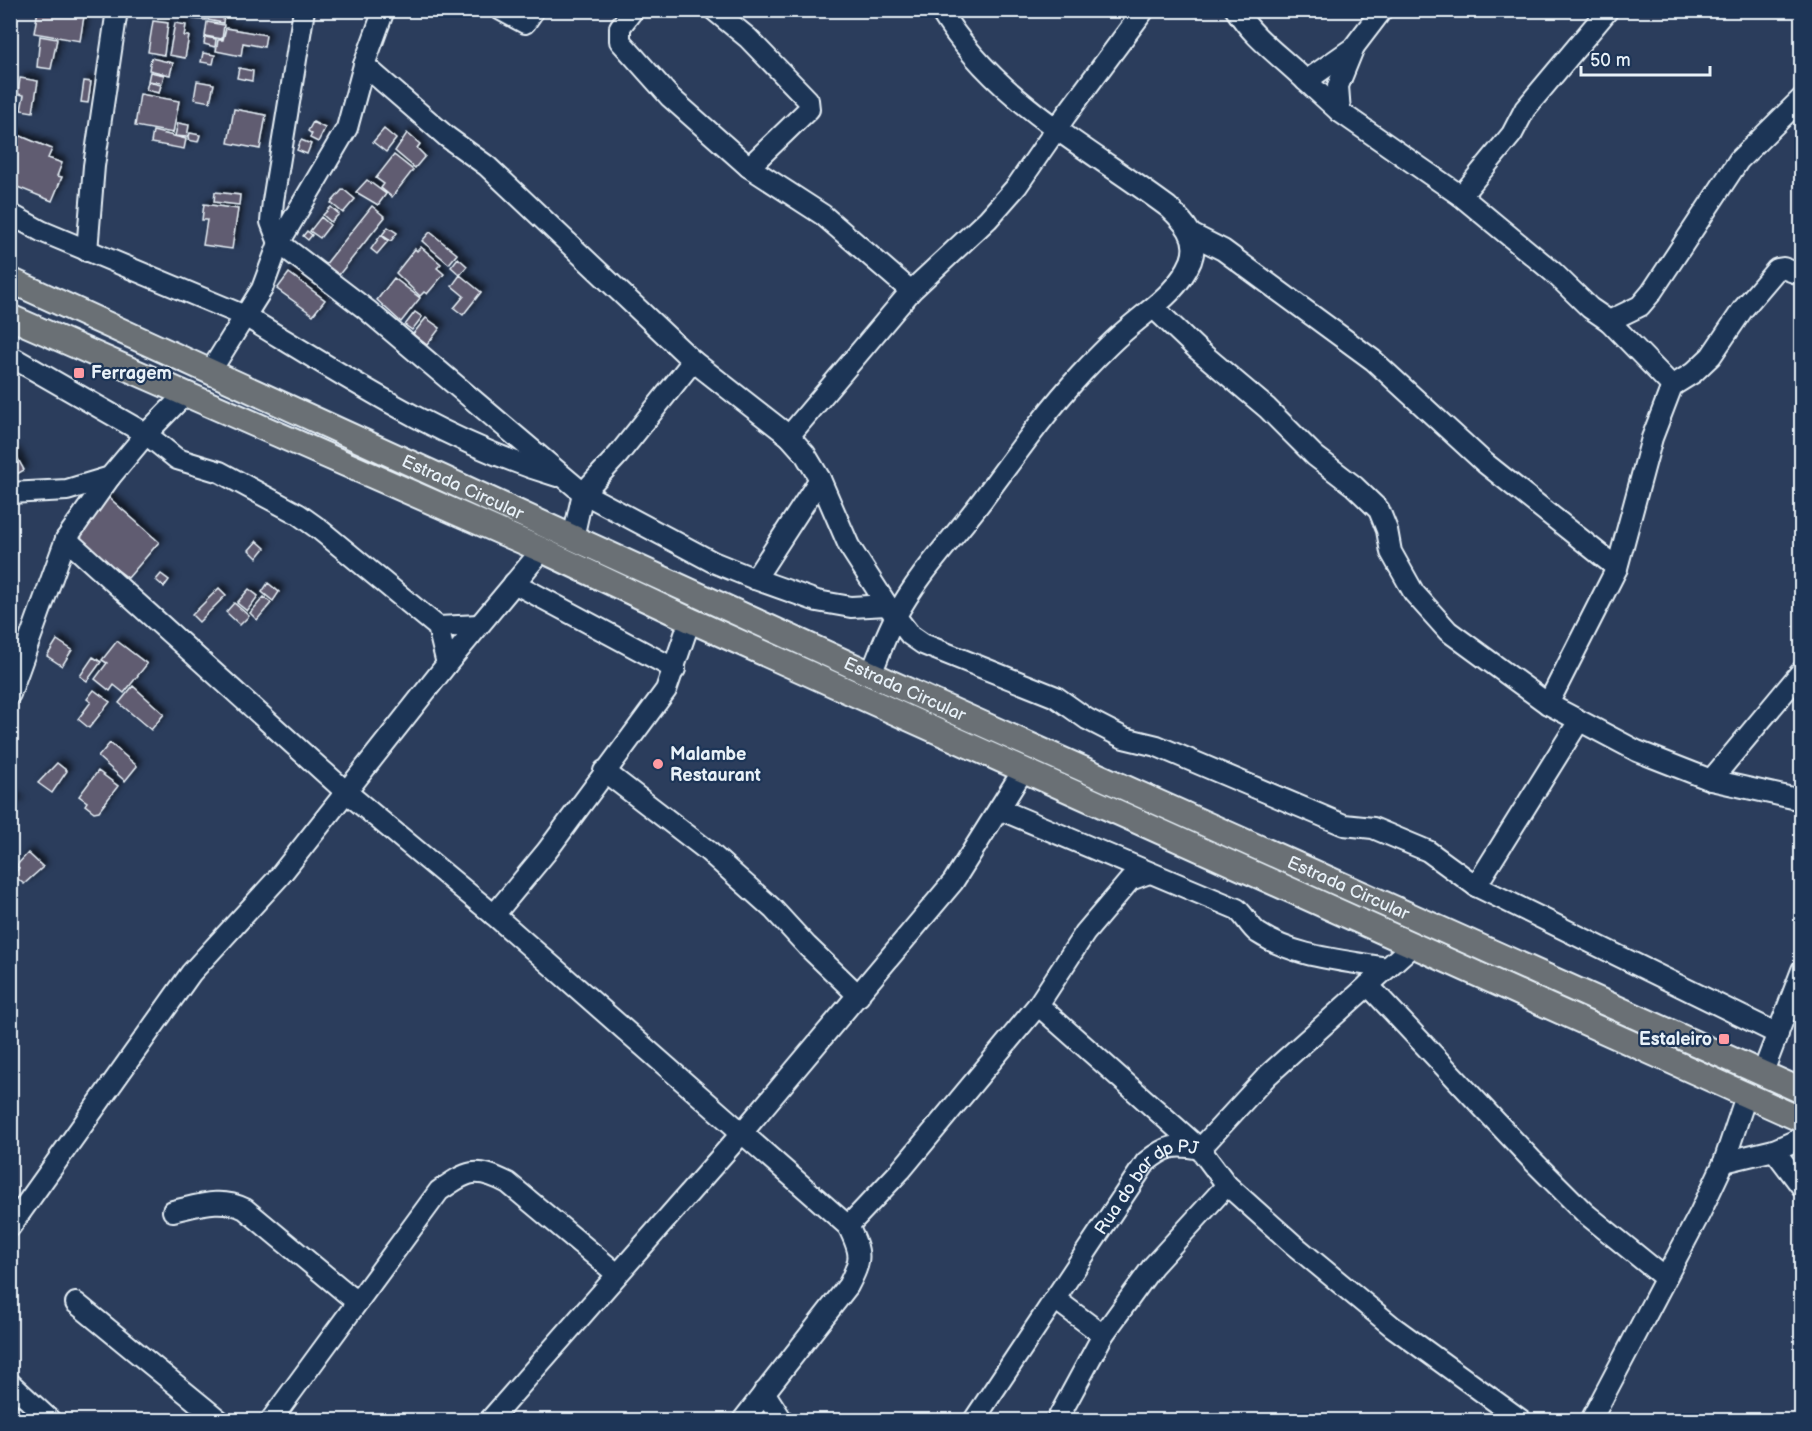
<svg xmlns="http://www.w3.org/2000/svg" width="1812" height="1431" viewBox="0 0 1812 1431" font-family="'Balsamiq Sans',sans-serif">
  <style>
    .building { fill: #615c71; stroke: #e8f1f8; stroke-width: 1.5; filter: url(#shadow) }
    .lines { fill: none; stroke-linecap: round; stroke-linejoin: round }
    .minor-casing { stroke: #e8f1f8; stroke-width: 24 }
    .major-casing { stroke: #e8f1f8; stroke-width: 28 }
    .minor { stroke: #1d3557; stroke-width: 20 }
    .major { stroke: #6a7074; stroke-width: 24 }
    .poi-dot { fill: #ff9aa2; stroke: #1d3557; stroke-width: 2 }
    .labels { text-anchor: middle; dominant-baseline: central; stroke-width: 4.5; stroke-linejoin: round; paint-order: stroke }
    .poi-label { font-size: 18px; font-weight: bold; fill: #e8f1f8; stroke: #1d3557; text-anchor: start }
    .street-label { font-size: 18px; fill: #e8f1f8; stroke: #1d3557 }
  </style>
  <defs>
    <filter id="shadow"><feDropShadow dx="4.5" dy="-4.5" stdDeviation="3" flood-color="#0009"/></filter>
  </defs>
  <rect width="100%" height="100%" fill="#2b3d5c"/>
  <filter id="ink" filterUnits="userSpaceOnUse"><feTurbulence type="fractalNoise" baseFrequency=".0167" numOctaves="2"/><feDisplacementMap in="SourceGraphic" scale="12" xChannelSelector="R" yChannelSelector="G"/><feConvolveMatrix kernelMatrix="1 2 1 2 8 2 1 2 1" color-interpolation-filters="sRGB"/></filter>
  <g filter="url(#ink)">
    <path class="building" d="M38 10H85L80 41 34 33Z
      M194 10 207 12 206 20 193 19Z
      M210 10H228V14Z
      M209 13 224 14 223 23 208 20Z
      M153 21 168 23 164 55 148 52Z
      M207 22 224 25 222 39 205 36Z
      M175 23 186 25 184 36H189L185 58 169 55Z
      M226 28 266 35 264 47 243 43 241 56 216 51 218 40H223Z
      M40 36 57 39 51 69 37 67Z
      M205 37 216 39 215 47 204 44Z
      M203 53 215 55 213 64 201 62Z
      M151 58 173 63 170 75 149 70Z
      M239 68 253 71 252 81 237 78Z
      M150 72 164 75 162 83 148 81Z
      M20 78 38 81 33 112 21 110 24 95 18 94Z
      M84 81 91 82 88 103 81 102Z
      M197 81 214 84 210 102 194 99Z
      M148 82 161 85 159 93 146 90Z
      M140 94 179 101 173 133 135 126Z
      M234 109 266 115 260 149 228 143Z
      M313 122 325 128 318 142 310 138 312 134 308 131Z
      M178 123 189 125 187 137 175 136Z
      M384 129 396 139 386 152 373 142Z
      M153 131 186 139 184 149 151 143Z
      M11 132 52 149 48 158 62 163 57 176 62 177 52 201 10 184Z
      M190 133 200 135 198 142 188 140Z
      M407 133 420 144 417 148 425 156 415 168 395 151Z
      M301 140 311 144 307 154 297 150Z
      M394 155 413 170 392 197 381 188 384 184 376 178Z
      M367 180 386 194 378 205 356 192Z
      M343 189 355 199 343 213 331 203Z
      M215 192 240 195 239 205 214 202Z
      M204 204 238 209 232 249 203 245 207 220H202Z
      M372 206 385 217 338 276 325 265Z
      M331 207 339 214 331 222 323 215Z
      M321 217 330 225 320 238 310 231Z
      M388 227 397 233 391 241 382 235Z
      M307 231 312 235 308 240 303 236Z
      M430 232 457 254 449 264 422 241Z
      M381 235 388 241 377 254 371 249Z
      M421 247 441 264 437 268 444 274 427 294 424 292 420 296 396 273 415 249 417 251Z
      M458 258 467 266 460 275 451 267Z
      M289 273 325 300 313 315 277 289Z
      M460 275 481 292 463 315 454 308 464 296 452 286Z
      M394 278 420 298 401 322 377 300Z
      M415 312 422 317 412 330 405 325Z
      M426 318 440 328 427 345 413 334Z
      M14 452 24 470 10 478V453Z
      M106 495 159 542 128 578 72 535Z
      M257 541 265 548 257 558 249 550Z
      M161 574 169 580 164 587 156 580Z
      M268 583 279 592 273 601 262 592Z
      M219 588 226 595 199 622 192 615Z
      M249 589 258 596 247 611 237 603Z
      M264 597 271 603 257 620 250 613Z
      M234 603 249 616 240 625 226 612Z
      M57 640 72 650 62 666 47 656Z
      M117 641 147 664 124 693 114 685 110 691 95 679 107 663 102 660Z
      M93 657 101 662 87 681 80 676Z
      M133 686 164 714 151 730 119 703Z
      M94 690 110 702 89 728 78 719 91 702 87 699Z
      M110 743 137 766 125 781 98 757Z
      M57 763 67 771 52 793 38 783Z
      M98 771 118 786 99 811 94 812 85 805 87 802 79 796Z
      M10 794 18 802 10 809Z
      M28 853 43 867 24 884 13 875 19 868 16 866Z"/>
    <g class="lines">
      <defs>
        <g id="minor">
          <path d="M304 10 273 201 271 222 279 243 367 310 583 493 713 562 755 579 817 601 851 607 887 605"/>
          <path d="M501 10 525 23 534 10"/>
          <path d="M633 10 620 27V41L670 97 749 167 823 215 911 291"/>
          <path d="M714 10 748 38 808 100 809 109 749 167"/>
          <path d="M1236 10C1255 40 1282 57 1306 81"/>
          <path d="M1382 10 1353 48 1306 81 1340 112 1461 196 1553 272 1590 308 1609 321 1640 306 1651 293 1739 160 1802 98"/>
          <path d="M364 65 384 10"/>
          <path d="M1340 112 1338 86 1353 49"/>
          <path d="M1461 196 1512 134 1525 109 1608 10"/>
          <path d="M10 214 41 231 245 316 262 289 279 243 347 128 364 65 447 137 487 166 693 361 789 436 805 454 820 479 849 546 887 605 910 635 923 644 1056 697 1087 719 1124 738 1157 746 1344 825 1373 828 1428 851 1476 886 1778 1034"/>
          <path d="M1193 235 1223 250 1373 360 1485 463 1617 568"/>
          <path d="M87 251 94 166 117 10"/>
          <path d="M1155 309 1197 349 1267 408 1315 456 1354 486 1379 510 1387 530 1391 552 1414 593 1448 631 1548 704 1637 751 1711 780 1802 800"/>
          <path d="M1609 321 1672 386"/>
          <path d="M10 356 146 434 110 477 67 490 10 493"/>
          <path d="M210 372 245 316C346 377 443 442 557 476"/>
          <path d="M186 393 146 434 177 459 220 472 298 514 319 529 438 627 447 664"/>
          <path d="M789 436 911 291 988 219 1017 186 1066 115 1144 10"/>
          <path d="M110 477 66 539 345 791 494 915 848 1226C862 1254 862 1259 848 1286L743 1420"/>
          <path d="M573 538 583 493 618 455 693 361"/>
          <path d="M755 579 820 479"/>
          <path d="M514 583 675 669"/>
          <path d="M438 627 479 625"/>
          <path d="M871 674C879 655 886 634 896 616 919 573 954 538 983 499 1015 456 1045 413 1081 374 1096 358 1110 343 1127 329 1151 308 1178 292 1191 261 1200 237 1183 221 1168 207 1086 146 994 100 940 10"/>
          <path d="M10 694 66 539"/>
          <path d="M1548 704 1617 568 1652 438 1672 386 1693 373 1711 356 1743 309 1777 269 1783 268 1802 275"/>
          <path d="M604 771 708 851 773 909 807 946 859 996"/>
          <path d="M1711 780 1802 671"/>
          <path d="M999 809 1237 909C1245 916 1250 927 1258 933 1296 958 1344 960 1387 968"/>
          <path d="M1476 886 1579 721"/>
          <path d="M494 915 547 851 666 690 690 620"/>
          <path d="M1368 985 1532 1160 1585 1213 1665 1278"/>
          <path d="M1038 1005 1200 1149 1227 1185 1294 1245 1393 1327 1521 1420"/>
          <path d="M1763 1072 1802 970"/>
          <path d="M1774 1150 1802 1187"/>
          <path d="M1724 1162 1774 1150 1802 1138"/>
          <path d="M173 1211C200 1205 221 1197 245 1209L357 1302"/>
          <path d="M848 1226 901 1170 1038 1005 1085 933 1130 880 1149 873"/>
          <path d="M10 1227 191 973 279 877 447 664 542 550"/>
          <path d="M1055 1299 1103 1335"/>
          <path d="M76 1303 219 1420"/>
          <path d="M10 1383 50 1420"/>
          <path d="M764 1392 782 1420"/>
          <path d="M271 1420 439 1191C468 1171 475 1166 508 1183L617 1274"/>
          <path d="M490 1420 741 1134 953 882 1024 769"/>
          <path id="s1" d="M974 1420 1146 1162C1167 1145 1175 1144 1200 1149L1268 1075 1413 945"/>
          <path d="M1057 1420 1103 1335 1153 1266 1227 1185"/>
          <path d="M1591 1420 1700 1213 1724 1162 1746 1096"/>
        </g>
        <g id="major">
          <path id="s2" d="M10 280 871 674 1802 1091"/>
          <path d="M10 317 542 550 690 620 1802 1120"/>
        </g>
      </defs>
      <use href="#minor" class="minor-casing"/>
      <use href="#major" class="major-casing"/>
      <use href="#minor" class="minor"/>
      <use href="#major" class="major"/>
    </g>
  </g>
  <g class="poi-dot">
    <rect x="73" y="367" width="12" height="12" rx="3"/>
    <circle cx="658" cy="764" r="6"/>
    <rect x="1718" y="1033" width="12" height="12" rx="3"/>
  </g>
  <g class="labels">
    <g class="poi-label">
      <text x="91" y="373">Ferragem</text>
      <text x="670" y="754">Malambe<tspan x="670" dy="21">Restaurant</tspan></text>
      <text x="1712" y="1039" text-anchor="end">Estaleiro</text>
    </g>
    <g class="street-label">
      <text stroke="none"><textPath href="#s2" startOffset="498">Estrada Circular</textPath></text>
      <text stroke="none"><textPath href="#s2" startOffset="984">Estrada Circular</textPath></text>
      <text stroke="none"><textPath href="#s2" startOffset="1470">Estrada Circular</textPath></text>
      <text stroke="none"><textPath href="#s1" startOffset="296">Rua do bar dp PJ</textPath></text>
    </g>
  </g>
  <rect width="1812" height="1431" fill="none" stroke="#1d3557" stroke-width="36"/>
  <rect x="18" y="18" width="1776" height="1395" fill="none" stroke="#e8f1f8" stroke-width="2" filter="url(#ink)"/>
  <path d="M1581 66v9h129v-9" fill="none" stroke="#e8f1f8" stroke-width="3"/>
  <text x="1590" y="66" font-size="18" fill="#e8f1f8" stroke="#1d3557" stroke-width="4.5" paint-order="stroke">50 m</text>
</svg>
